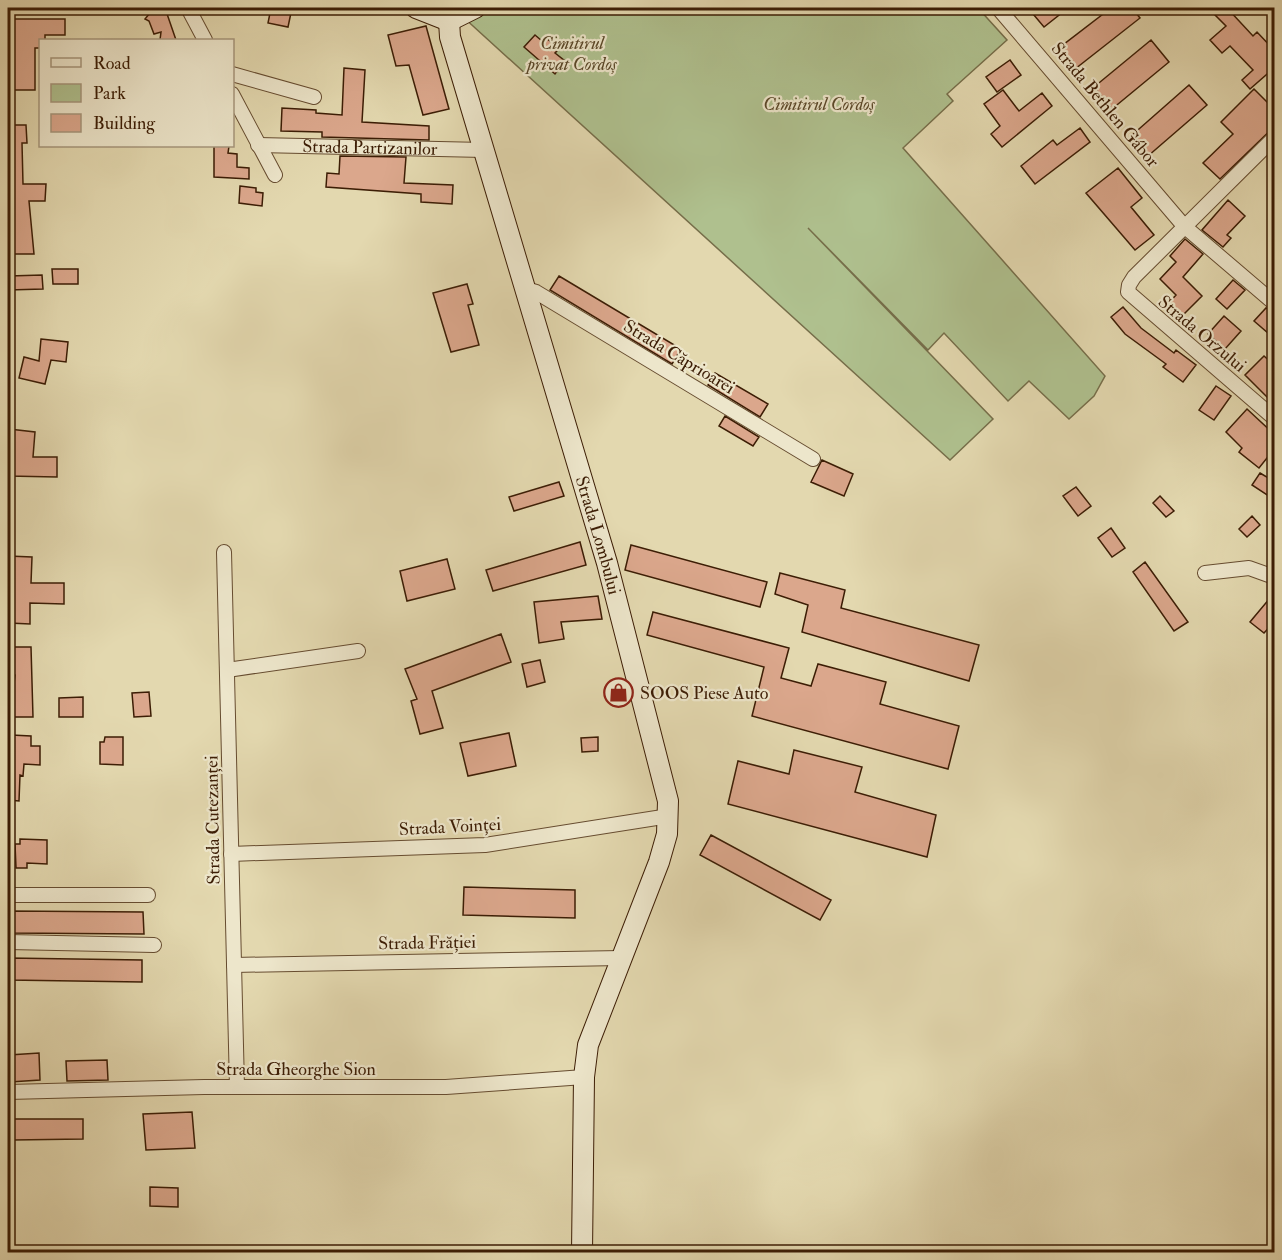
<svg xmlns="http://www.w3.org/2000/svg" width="1282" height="1260" viewBox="0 0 1282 1260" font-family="'IM FELL Double Pica',serif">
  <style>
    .green { fill: #afc08e; stroke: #766e4a; stroke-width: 1.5 }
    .building { fill: #dba78c; stroke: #3c1d05; stroke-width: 1.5 }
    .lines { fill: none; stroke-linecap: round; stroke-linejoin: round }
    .street-casing { stroke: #664c30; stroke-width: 16 }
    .secondary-casing { stroke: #3c1d05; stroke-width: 22 }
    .street { stroke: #ede6cb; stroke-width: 14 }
    .secondary { stroke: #ede6cb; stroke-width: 20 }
    .labels { text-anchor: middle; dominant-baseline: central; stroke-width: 4.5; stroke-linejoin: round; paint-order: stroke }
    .park-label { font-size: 18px; font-style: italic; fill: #594627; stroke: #ede6cb }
    .street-label { font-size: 18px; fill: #3c1d05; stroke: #ede6cb }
    .poi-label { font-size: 18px; fill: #3c1d05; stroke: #ede6cb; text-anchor: start }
  </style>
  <rect width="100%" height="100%" fill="#e3d8af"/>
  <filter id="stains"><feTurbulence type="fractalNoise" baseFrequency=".00333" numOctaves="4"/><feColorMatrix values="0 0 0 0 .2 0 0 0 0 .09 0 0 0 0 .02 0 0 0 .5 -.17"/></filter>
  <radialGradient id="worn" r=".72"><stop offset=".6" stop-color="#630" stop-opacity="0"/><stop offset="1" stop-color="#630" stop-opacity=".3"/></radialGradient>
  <path class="green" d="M500 8H978L1007 40 947 94 953 101 903 148 1105 376 1094 396 1069 419 1029 381 1008 401 944 333 928 350 808 228 993 419 950 460 462 16Z"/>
  <path class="building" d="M154 8H165L176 40H160L161 32 154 34 149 21 145 19Z
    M271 8H292L288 27 268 23Z
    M1028 8H1068L1044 27Z
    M1111 8H1132L1140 18 1075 69 1059 48Z
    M1208 8H1227L1253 36 1257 32 1275 51V67L1250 89 1242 80 1253 70 1230 46 1222 53 1210 40 1226 26Z
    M11 19H65V35H45V40H40V48H35V90H8V23L11 22Z
    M426 26 449 109 423 115 409 65 396 66 388 35Z
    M535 35 542 41 545 37 559 49 555 53 565 61 555 74 524 47Z
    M1151 40 1169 62 1112 109 1094 87Z
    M1010 60 1021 75 997 92 986 77Z
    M344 68 365 70 362 122 429 126V140L322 137V132L281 131 282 108 316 110V113L342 115Z
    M1189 85 1207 105 1148 156 1131 136Z
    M1254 89 1275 110V126L1220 179 1203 163 1233 134 1221 122Z
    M1003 90 1019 111 1042 93 1052 106 1002 147 991 134 1000 126 984 104Z
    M14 125H26L27 143H22L23 184H46L45 201H29L34 254H8V129H14Z
    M1080 128 1090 142 1035 184 1021 166 1053 140 1057 145Z
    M214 146H229L228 153 237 154V167L249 168V179L214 177Z
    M340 156 406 157 404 183 453 185 452 204 421 202V194L326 187 327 173 339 174Z
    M1118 168 1142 198 1131 207 1154 235 1135 250 1086 193Z
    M240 186 256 188V192L263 193 262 206 239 203Z
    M1228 200 1245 216 1227 235 1231 238 1223 247 1202 230Z
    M1185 239 1203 254 1183 277 1202 296 1178 320 1165 307 1176 295 1160 279 1176 262 1170 256Z
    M52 269H78V284H53Z
    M42 275 43 289 8 290 9 276Z
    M559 276 681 349 672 364 550 290Z
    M1233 280 1245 290 1227 309 1216 299Z
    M467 284 473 304 468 305 479 345 451 352 433 293Z
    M1123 307 1141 328 1174 353 1176 350 1196 365 1183 382 1163 367 1166 364 1125 334 1111 317Z
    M1266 308 1275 312V339L1254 321Z
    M1224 316 1241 331 1225 349 1208 334Z
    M41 339 68 342 66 362 51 360 45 384 19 378 24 357 39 361Z
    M1264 356 1275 366V405L1245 375Z
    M715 373 768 404 760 417 708 385Z
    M1216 386 1231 396 1214 420 1199 410Z
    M1247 409 1275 435V448L1259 468 1239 452 1242 448 1226 432Z
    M725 416 759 437 753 446 719 426Z
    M9 429 35 432 33 457H57V477L8 476Z
    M822 460 853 474 844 496 811 482Z
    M1260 473 1275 482V500L1252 485Z
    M559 482 564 496 514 511 509 497Z
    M1076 487 1091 506 1078 516 1063 496Z
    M1160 496 1174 511 1166 517 1153 503Z
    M1252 516 1260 525 1247 537 1239 529Z
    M1111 528 1125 548 1112 557 1098 538Z
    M580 542 586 565 493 591 486 570Z
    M631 545 767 582 760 607 625 570Z
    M8 556 32 557 31 583H64V604L30 603V624L9 623 13 575 8 574Z
    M447 559 455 589 407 601 400 571Z
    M1145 562 1188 622 1174 631 1133 572Z
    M780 573 845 590 841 608 979 645 969 681 802 632 808 605 775 594Z
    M1275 592V621L1264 633 1250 622Z
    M598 596 602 619 561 622 564 639 539 643 534 602Z
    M653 612 789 648 781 678 811 686 818 664 886 682 880 704 959 726 948 769 752 716 764 667 647 635Z
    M501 634 511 662 432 691 443 728 420 734 411 701 417 699 405 669Z
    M13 647H31L33 717H10L15 675 9 674V652H12Z
    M540 660 545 682 527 687 522 664Z
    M149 692 151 716 134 717 132 693Z
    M83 697V717H59V698Z
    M509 733 516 766 468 776 460 743Z
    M11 735 31 736V746H40V765L24 764 23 776 20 775 19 801 8 800V748H11Z
    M105 737H123V765L100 764V742H104Z
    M598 737V751L582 752 581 738Z
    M794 750 862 767 855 792 936 815 927 857 728 804 738 761 789 774Z
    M711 835 831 900 820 920 700 855Z
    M20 839 47 840V864L27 863V868H16L15 844H20Z
    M464 887 575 890V918L463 915Z
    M8 911 143 912 144 934 8 933Z
    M8 958 142 960V982L8 980Z
    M39 1053 40 1080 10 1082 9 1055Z
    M107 1060 108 1080 67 1081 66 1061Z
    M192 1112 195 1148 146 1150 143 1114Z
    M13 1119H83V1139L13 1140Z
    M150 1187 178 1188V1207L150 1206Z"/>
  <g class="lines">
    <defs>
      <g id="street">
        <path d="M188 8 205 40"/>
        <path d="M998 8 1184 226 1274 303"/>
        <path d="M232 74 314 97"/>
        <path d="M232 94 275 175"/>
        <path d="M1274 138 1134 277 1129 285 1128 292 1274 418"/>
        <path id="s1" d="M258 145 484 150"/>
        <path d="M526 289 536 292 813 459"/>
        <path d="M224 552 237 1087"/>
        <path d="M1205 573 1249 568 1274 577"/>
        <path d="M227 670 358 651"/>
        <path d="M231 854 485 845 669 816"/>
        <path d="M8 895H148"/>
        <path d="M8 942 154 945"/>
        <path d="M234 965 621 958"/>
        <path d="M8 1092 204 1087H446L584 1077"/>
      </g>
      <g id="secondary">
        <path d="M416 8 449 21"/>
        <path id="s2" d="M449 21 450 37 607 563 668 801 667 834 659 862 588 1045 584 1077 582 1252"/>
        <path d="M449 21 475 8"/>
      </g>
    </defs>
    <use href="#street" class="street-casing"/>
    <use href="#secondary" class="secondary-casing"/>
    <use href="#street" class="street"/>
    <use href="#secondary" class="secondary"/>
  </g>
  <defs>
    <symbol id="shop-ring" viewBox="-11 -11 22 22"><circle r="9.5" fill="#ede6cb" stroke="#8f2418" stroke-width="1.5"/><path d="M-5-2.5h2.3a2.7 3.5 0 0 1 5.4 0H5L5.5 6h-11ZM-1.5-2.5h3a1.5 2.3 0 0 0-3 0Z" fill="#8f2418"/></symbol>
  </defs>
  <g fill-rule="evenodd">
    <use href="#shop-ring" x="602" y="676" width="33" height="33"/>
  </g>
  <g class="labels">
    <g class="park-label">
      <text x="572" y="43">Cimitirul<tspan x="572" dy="21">privat Cordoș</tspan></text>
      <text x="819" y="104">Cimitirul Cordoș</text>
    </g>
    <g class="street-label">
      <text transform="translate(1105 105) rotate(50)">Strada Bethlen Gábor</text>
      <text stroke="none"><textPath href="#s1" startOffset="112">Strada Partizanilor</textPath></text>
      <text transform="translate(1202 334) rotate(40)">Strada Orzului</text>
      <text transform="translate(679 357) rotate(31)">Strada Căprioarei</text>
      <text stroke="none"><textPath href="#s2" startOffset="536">Strada Lombului</textPath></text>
      <text transform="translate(213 820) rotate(-91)">Strada Cutezanței</text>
      <text transform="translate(450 827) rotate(-3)">Strada Voinței</text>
      <text transform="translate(427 943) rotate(-1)">Strada Frăției</text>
      <text x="296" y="1069">Strada Gheorghe Sion</text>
    </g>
    <g class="poi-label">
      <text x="640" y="693">SOOS Piese Auto</text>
    </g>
  </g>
  <rect width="1282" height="1260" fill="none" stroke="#e3d8af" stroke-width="30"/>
  <rect x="9" y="9" width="1264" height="1242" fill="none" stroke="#3c1d05" stroke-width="3"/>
  <rect x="15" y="15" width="1252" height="1230" fill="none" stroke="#3c1d05" stroke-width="1.5"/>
  <rect x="39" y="39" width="195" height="108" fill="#ede6cb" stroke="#a6967c" stroke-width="1.5"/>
  <rect x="51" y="58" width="30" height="9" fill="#ede6cb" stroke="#a6967c" stroke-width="1.5"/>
  <text x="93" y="69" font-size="18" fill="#3c1d05">Road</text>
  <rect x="51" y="84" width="30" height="18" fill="#afc08e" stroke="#a6967c" stroke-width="1.5"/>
  <text x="93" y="99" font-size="18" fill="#3c1d05">Park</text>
  <rect x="51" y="114" width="30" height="18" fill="#dba78c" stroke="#a6967c" stroke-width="1.5"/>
  <text x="93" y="129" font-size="18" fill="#3c1d05">Building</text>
  <rect width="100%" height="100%" filter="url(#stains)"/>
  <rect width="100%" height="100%" fill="url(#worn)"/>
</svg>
